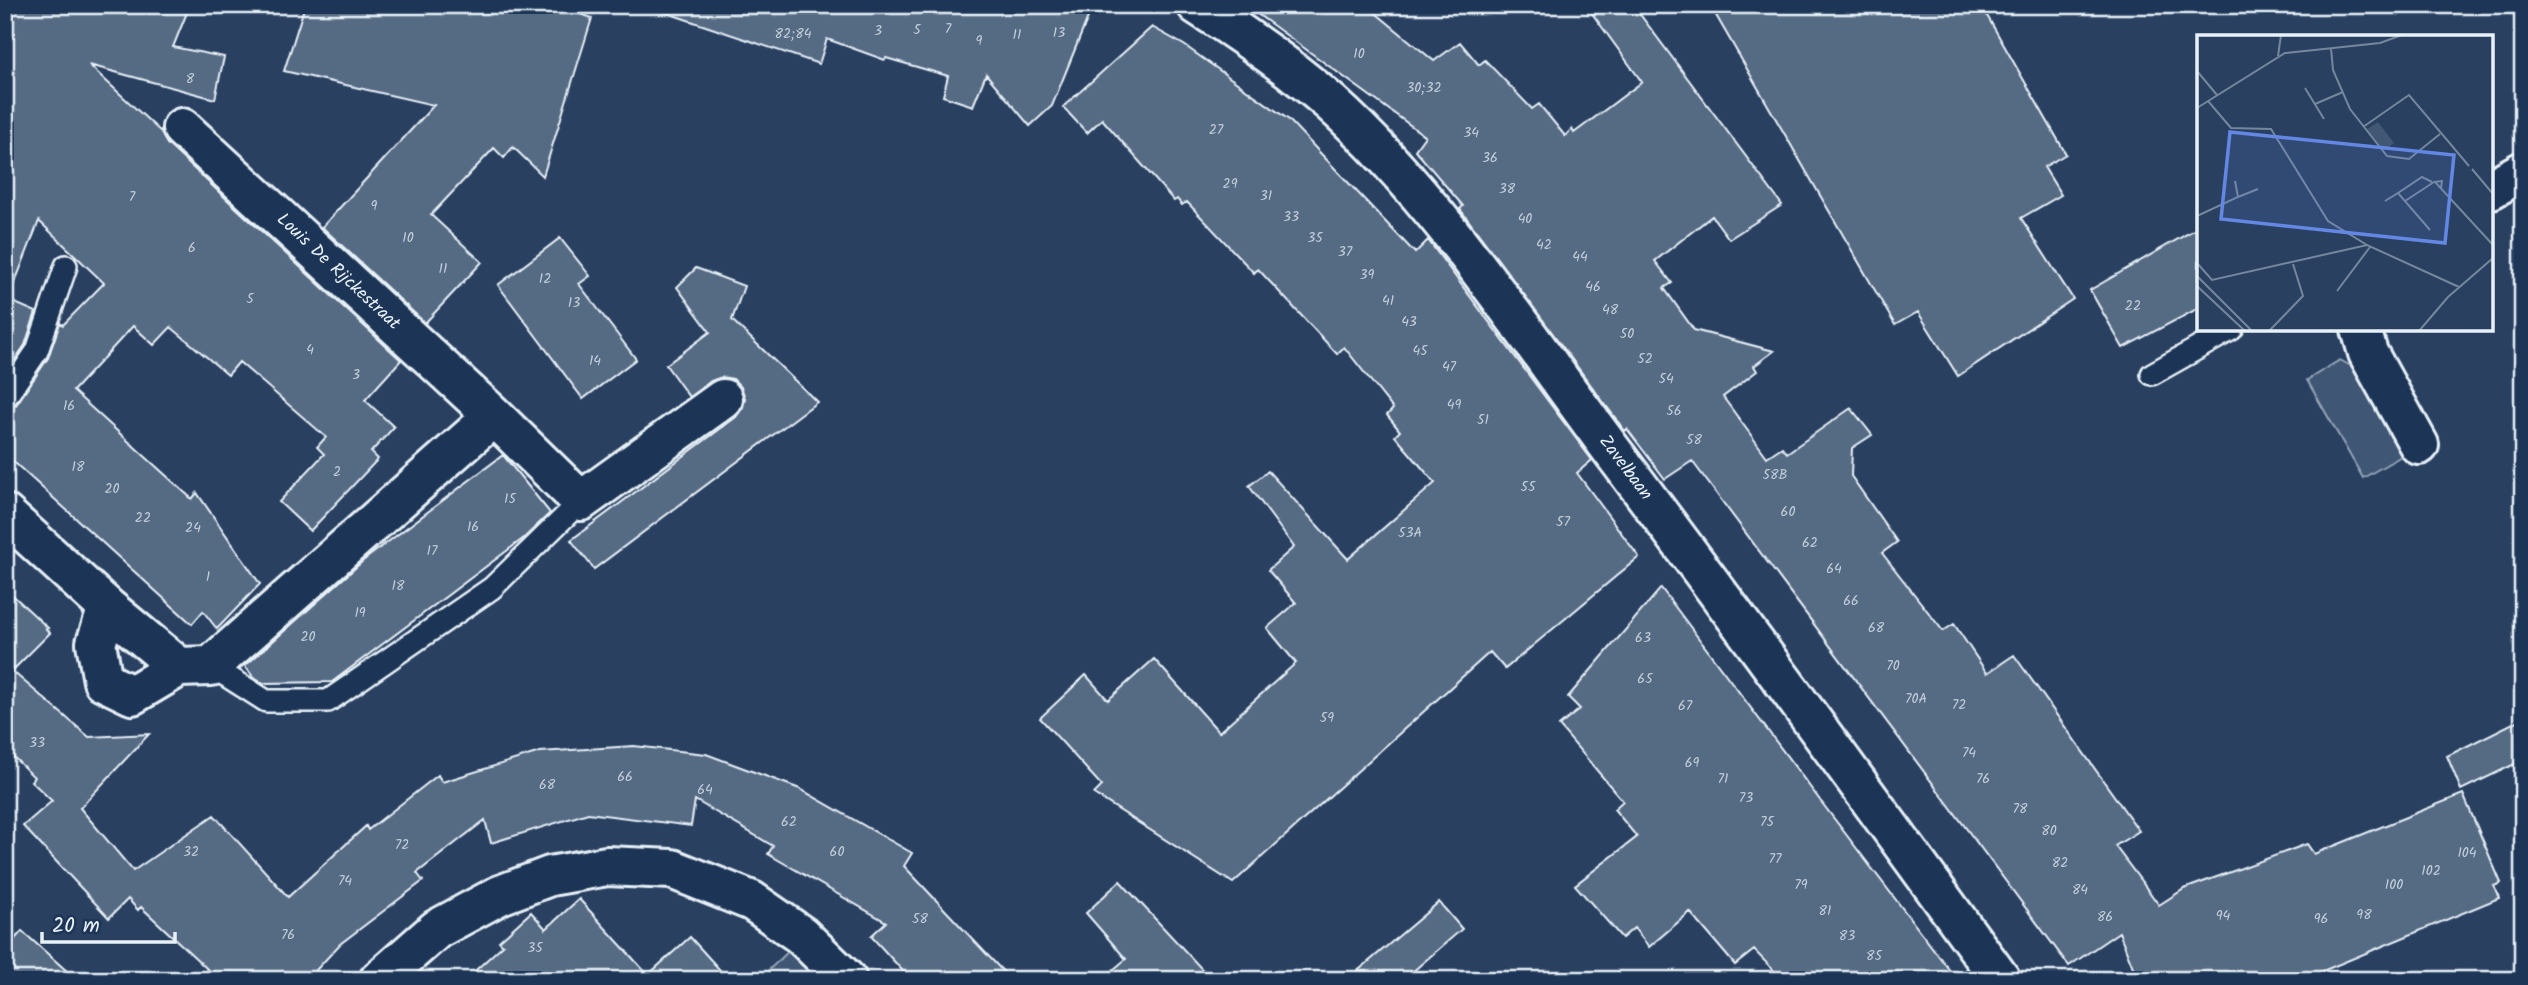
<svg xmlns="http://www.w3.org/2000/svg" width="2528" height="985" viewBox="0 0 2528 985" font-family="Kalam,sans-serif">
  <style>
    .green { fill: #415774; stroke: #94a4b6; stroke-width: 2 }
    .building { fill: #556a83; stroke: #e8f1f8; stroke-width: 2 }
    .lines { fill: none; stroke-linecap: round; stroke-linejoin: round }
    .lane-casing { stroke: #e8f1f8; stroke-width: 26 }
    .street-casing { stroke: #e8f1f8; stroke-width: 44 }
    .lane { stroke: #1d3557; stroke-width: 21 }
    .street { stroke: #1d3557; stroke-width: 38 }
    .labels { text-anchor: middle; dominant-baseline: central; stroke-width: 6; stroke-linejoin: round; paint-order: stroke }
    .number-label { font-size: 14px; fill: #c3cfdb }
    .street-label { font-size: 18px; fill: #e8f1f8; stroke: #1d3557 }
    .inset-road { fill: none; stroke: #75879d; stroke-width: 2 }
    .view { fill: #6487e3; fill-opacity: 0.15; stroke: #6487e3; stroke-width: 3.5 }
    .inset-edge { fill: none; stroke: #e8f1f8; stroke-width: 3.5 }
  </style>
  <rect width="100%" height="100%" fill="#294061"/>
  <filter id="ink" filterUnits="userSpaceOnUse"><feTurbulence type="fractalNoise" baseFrequency=".0143" numOctaves="2"/><feDisplacementMap in="SourceGraphic" scale="14" xChannelSelector="R" yChannelSelector="G"/><feConvolveMatrix kernelMatrix="1 2 1 2 8 2 1 2 1" color-interpolation-filters="sRGB"/></filter>
  <g filter="url(#ink)">
    <path class="green" d="M2340 360 2356 369 2405 454 2363 478 2307 380Z
      M790 950 820 980H758Z"/>
    <path class="building" d="M5 5H190L173 47 224 57 215 99 89 65 161 132 167 144 401 360 365 400 394 427 371 452 378 459 310 531 279 502 324 454 317 447 326 437 239 362 228 375 171 327 154 345 133 326 73 391 192 499 197 493 260 584 217 629 203 611 192 624 5 454V411L16 405 48 358 60 323 63 325 104 283 39 221 8 300 36 312 25 345 5 374Z
      M305 5H553L592 18 543 176 513 147 504 158 494 148 431 215 482 262 425 323 322 227 434 105 284 71Z
      M665 5H1093L1052 106 1030 126 986 74 973 106 943 96 948 76 886 58 885 60 827 39 819 64 664 12Z
      M1245 5H1366L1434 61 1460 42 1479 65 1485 60 1532 109 1539 104 1565 136 1572 129 1574 133 1642 82 1586 5H1633L1782 205 1729 239 1712 216 1655 261 1672 283 1664 288 1694 330 1774 351 1754 366 1757 371 1723 397 1767 457 1782 447 1787 453 1851 408 1872 435 1852 448 1851 476 1897 542 1882 553 1943 631 1954 624 1987 673 2014 655 2139 831 2115 846 2159 905 2184 889 2307 844 2314 854 2463 794 2501 883 2494 886 2499 898 2301 980H2138L2119 932 2069 966 1692 461 1665 479 1627 429 1625 431 1460 209 1463 206 1415 150 1425 136Z
      M1710 5H1981L2066 154 2044 167 2061 195 2021 218 2073 299 1958 376 1918 312 1895 325Z
      M1152 27 1184 45 1289 120 1415 253 1428 240 1592 460 1577 473 1639 557 1505 669 1490 652 1233 883 1094 794 1102 786 1040 718 1086 675 1108 700 1154 659 1219 732 1296 663 1267 628 1296 603 1268 570 1294 547 1249 486 1268 471 1348 559 1435 483 1395 436 1400 431 1387 415 1393 409 1344 347 1337 354 1258 269 1254 273 1187 202 1182 205 1177 199 1174 201 1102 119 1087 133 1063 107Z
      M2199 227V308L2123 348 2090 290Z
      M560 238 590 276 579 284 636 359 583 399 498 285Z
      M696 268 744 286 732 320 817 402 594 569 571 540 736 417 743 407 745 398 741 387 733 379 722 377 711 381 689 397 666 365 710 332 677 287Z
      M503 455 550 513 524 538 332 682 263 683 254 678 245 666 364 560Z
      M5 588 48 628 46 629 50 633 12 671 89 737 149 734 80 808 133 871 214 815 288 897 366 826 368 830 438 775 442 782 540 752 634 746 706 754 800 789 912 853 904 866 1011 980H911L871 936 886 922 768 854 773 846 695 800 691 826 588 813 491 843 485 820 417 873 423 881 340 944 307 980H219L141 907 138 910 128 899 109 918 23 826 52 801 31 781 34 777 5 749Z
      M1661 588 1819 799 1957 980H1783L1754 950 1735 965 1690 912 1649 947 1634 928 1622 938 1575 885 1637 837 1614 809 1623 801 1559 726 1580 709 1568 697Z
      M2523 718V760L2461 790 2447 756Z
      M1120 881 1212 980H1101L1126 959 1086 913Z
      M579 899 648 975 690 937 729 980H465L503 945 499 941 531 912 546 929Z
      M1439 902 1462 929 1403 980H1347Z
      M22 931 77 980H5V950Z"/>
    <g class="lines">
      <defs>
        <path id="lane" d="M2152 374 2232 329
          M5 398 37 351 66 266
          M211 666 266 701H328L492 588 581 501"/>
        <path id="street" d="M1197 5C1244 35 1289 66 1331 103 1441 202 1530 342 1619 460 1748 632 1875 806 2001 980
          M182 128 494 416 581 501 723 399
          M2491 189 2523 171
          M2361 329 2368 353 2419 445
          M5 514 108 608 179 667 132 695 103 681 96 643 108 608
          M179 667 211 666 494 416
          M379 980 437 929 500 895 550 876 607 866 672 869 752 901 801 935 847 980"/>
      </defs>
      <use href="#lane" class="lane-casing"/>
      <use href="#street" class="street-casing"/>
      <use href="#lane" class="lane"/>
      <use href="#street" class="street"/>
    </g>
  </g>
  <g class="labels">
    <g class="number-label">
      <text x="948" y="29">7</text>
      <text x="917" y="30">5</text>
      <text x="878" y="31">3</text>
      <text x="1059" y="33">13</text>
      <text x="793" y="34">82;84</text>
      <text x="1017" y="35">11</text>
      <text x="979" y="41">9</text>
      <text x="1359" y="54">10</text>
      <text x="190" y="79">8</text>
      <text x="1424" y="88">30;32</text>
      <text x="1216" y="130">27</text>
      <text x="1471" y="133">34</text>
      <text x="1490" y="158">36</text>
      <text x="1230" y="184">29</text>
      <text x="1507" y="189">38</text>
      <text x="1266" y="196">31</text>
      <text x="132" y="197">7</text>
      <text x="374" y="206">9</text>
      <text x="1291" y="217">33</text>
      <text x="1525" y="219">40</text>
      <text x="408" y="238">10</text>
      <text x="1315" y="238">35</text>
      <text x="1544" y="245">42</text>
      <text x="192" y="248">6</text>
      <text x="1345" y="252">37</text>
      <text x="1580" y="257">44</text>
      <text x="443" y="269">11</text>
      <text x="1367" y="275">39</text>
      <text x="545" y="279">12</text>
      <text x="1593" y="287">46</text>
      <text x="250" y="299">5</text>
      <text x="1388" y="301">41</text>
      <text x="574" y="303">13</text>
      <text x="2133" y="306">22</text>
      <text x="1610" y="310">48</text>
      <text x="1409" y="322">43</text>
      <text x="1627" y="334">50</text>
      <text x="310" y="350">4</text>
      <text x="1420" y="351">45</text>
      <text x="1645" y="359">52</text>
      <text x="595" y="361">14</text>
      <text x="1449" y="367">47</text>
      <text x="356" y="375">3</text>
      <text x="1666" y="379">54</text>
      <text x="1454" y="405">49</text>
      <text x="69" y="406">16</text>
      <text x="1674" y="411">56</text>
      <text x="1483" y="420">51</text>
      <text x="1694" y="440">58</text>
      <text x="78" y="467">18</text>
      <text x="337" y="472">2</text>
      <text x="1775" y="475">58B</text>
      <text x="1528" y="487">55</text>
      <text x="112" y="489">20</text>
      <text x="510" y="499">15</text>
      <text x="1788" y="512">60</text>
      <text x="143" y="518">22</text>
      <text x="1563" y="522">57</text>
      <text x="473" y="527">16</text>
      <text x="193" y="528">24</text>
      <text x="1410" y="533">53A</text>
      <text x="1810" y="543">62</text>
      <text x="432" y="551">17</text>
      <text x="1834" y="569">64</text>
      <text x="208" y="577">1</text>
      <text x="398" y="586">18</text>
      <text x="1851" y="601">66</text>
      <text x="360" y="613">19</text>
      <text x="1876" y="628">68</text>
      <text x="308" y="637">20</text>
      <text x="1643" y="638">63</text>
      <text x="1893" y="666">70</text>
      <text x="1645" y="679">65</text>
      <text x="1916" y="699">70A</text>
      <text x="1959" y="705">72</text>
      <text x="1685" y="706">67</text>
      <text x="1327" y="718">59</text>
      <text x="37" y="743">33</text>
      <text x="1969" y="753">74</text>
      <text x="1692" y="763">69</text>
      <text x="625" y="777">66</text>
      <text x="1723" y="779">71</text>
      <text x="1983" y="779">76</text>
      <text x="547" y="785">68</text>
      <text x="705" y="790">64</text>
      <text x="1746" y="798">73</text>
      <text x="2020" y="809">78</text>
      <text x="789" y="822">62</text>
      <text x="1767" y="822">75</text>
      <text x="2049" y="831">80</text>
      <text x="402" y="845">72</text>
      <text x="191" y="852">32</text>
      <text x="837" y="852">60</text>
      <text x="2467" y="853">104</text>
      <text x="1775" y="859">77</text>
      <text x="2060" y="863">82</text>
      <text x="2431" y="871">102</text>
      <text x="345" y="881">74</text>
      <text x="1801" y="885">79</text>
      <text x="2394" y="885">100</text>
      <text x="2080" y="890">84</text>
      <text x="1825" y="911">81</text>
      <text x="2364" y="915">98</text>
      <text x="2223" y="916">94</text>
      <text x="2105" y="917">86</text>
      <text x="920" y="919">58</text>
      <text x="2321" y="919">96</text>
      <text x="288" y="935">76</text>
      <text x="1847" y="936">83</text>
      <text x="535" y="948">35</text>
      <text x="1874" y="956">85</text>
    </g>
    <g class="street-label">
      <text transform="translate(338 272) rotate(43)">Louis De Rijckestraat</text>
      <text transform="translate(1625 468) rotate(53)">Zavelbaan</text>
    </g>
  </g>
  <g transform="translate(2197 35)">
    <rect width="296" height="296" fill="#294061"/>
    <path d="M181 87 197 108 187 116 170 94Z" fill="#415774"/>
    <path class="inset-road" d="M134 13 136 35 153 74 190 121 212 124 243 99M81 21 84 0M0 36 20 60M108 53 127 84M11 66 34 93 74 94 131 186 170 210M118 69 146 57M0 73 88 18 183 8 205 0M166 92 212 60 272 131M275 134 296 159M244 153 245 146 238 147 296 210M201 158 225 142 235 147M41 162 61 154M188 166 201 158 233 195M208 166 237 147M0 181 41 162 38 146M0 228 15 245 170 210 262 252M0 241 55 296M0 251 48 296M140 256 173 212M72 296 106 261 96 229M222 296 251 262 296 223"/>
    <path class="view" d="M33 97 257 120 248 208 24 184Z"/>
    <rect width="296" height="296" class="inset-edge"/>
  </g>
  <rect width="2528" height="985" fill="none" stroke="#1d3557" stroke-width="28"/>
  <rect x="14" y="14" width="2500" height="957" fill="none" stroke="#e8f1f8" stroke-width="2.5" filter="url(#ink)"/>
  <path d="M42 932v10h133v-10" fill="none" stroke="#e8f1f8" stroke-width="3.5"/>
  <text x="52" y="932" font-size="21" fill="#e8f1f8" stroke="#1d3557" stroke-width="5" paint-order="stroke">20 m</text>
</svg>
